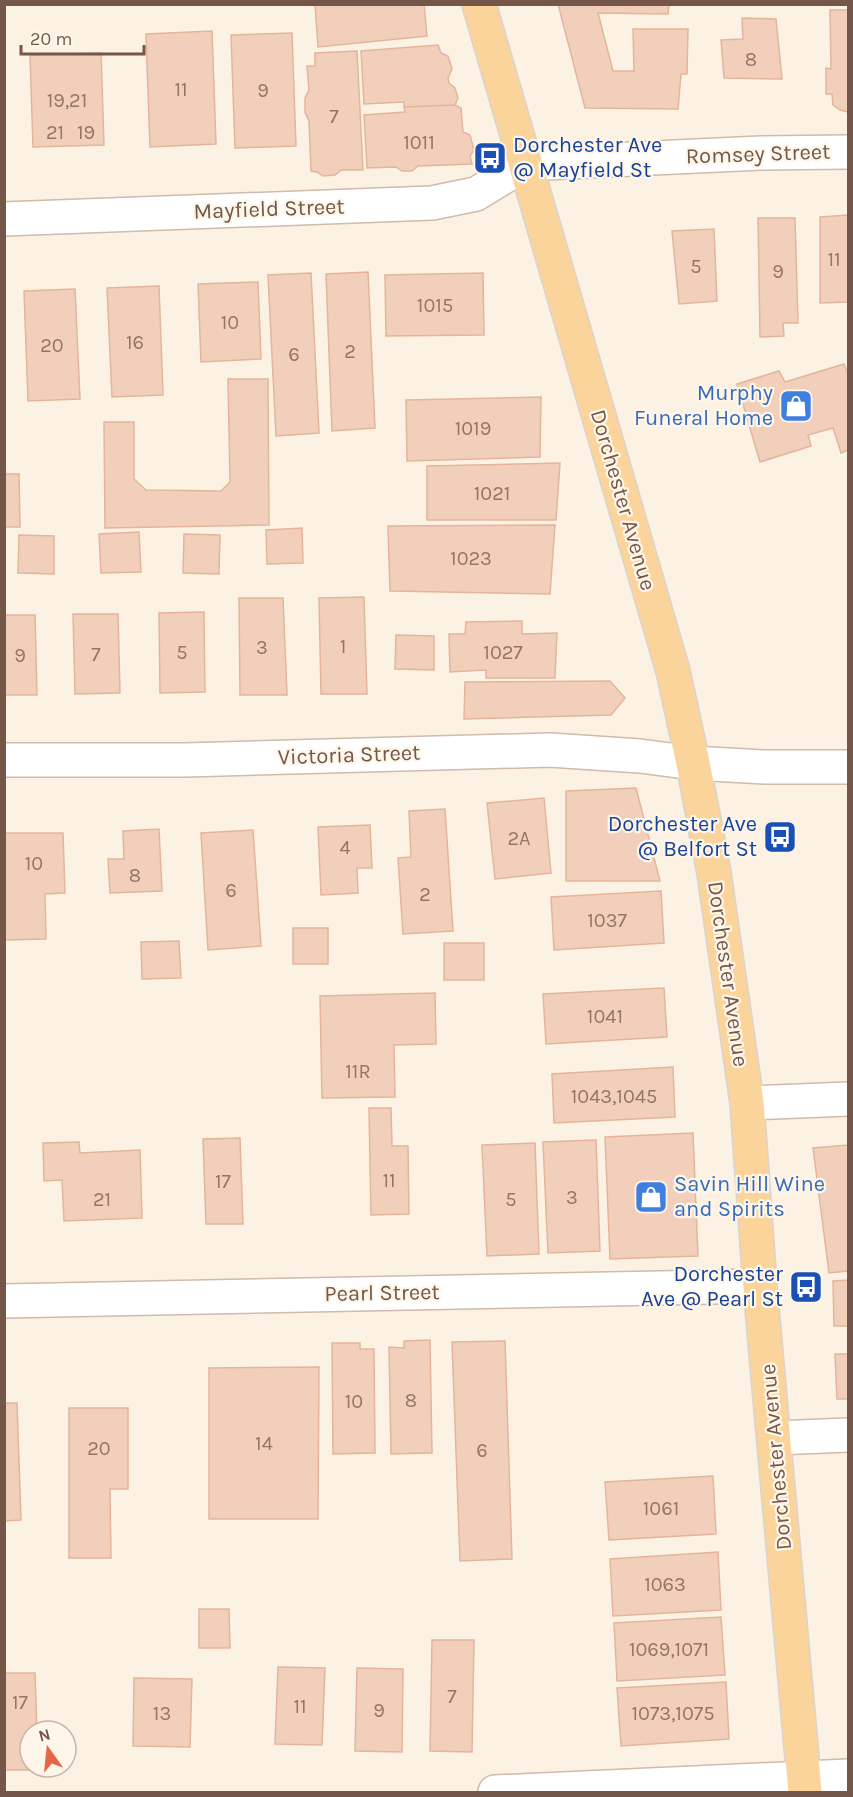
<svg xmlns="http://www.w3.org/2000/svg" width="853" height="1797" viewBox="0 0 853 1797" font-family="Karla,sans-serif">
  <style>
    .building { fill: #f2cfbb; stroke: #e4b59b; stroke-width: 1.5 }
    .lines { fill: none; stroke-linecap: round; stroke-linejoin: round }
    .minor-casing { stroke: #d0bbad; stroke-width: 36 }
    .primary-casing { stroke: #dbd3d0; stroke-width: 36 }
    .minor { stroke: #fff; stroke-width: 33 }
    .primary { stroke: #fbd49c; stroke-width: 33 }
    .labels { text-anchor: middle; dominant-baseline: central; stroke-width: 4.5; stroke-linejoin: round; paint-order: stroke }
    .number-label { font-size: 20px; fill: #947566 }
    .transit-label { font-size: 22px; fill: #164399; stroke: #fff6ea; text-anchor: end }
    .street-label { font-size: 22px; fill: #755749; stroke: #fff6ea }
    .shop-label { font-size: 22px; fill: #366cbe; stroke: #fff6ea; text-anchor: end }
  </style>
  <rect width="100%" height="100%" fill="#fcf2e3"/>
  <path class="building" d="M315 4H424L427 36 318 47Z
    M558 4H669L668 14 598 13 613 71H634L633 29H688L687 74H681L678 109 585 108Z
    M830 10H848V112L840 110 833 105 832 94H826V68L831 69Z
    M742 18 776 19 782 79 724 78 721 40 743 39Z
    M212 31 216 144 150 147 146 34Z
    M292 33 296 146 235 148 231 35Z
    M438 45 441 53 448 56 452 69 448 78 449 83 455 88 458 98 455 105 404 107V102L364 104 361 51Z
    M357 51 363 170H341L335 175 323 176 317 172 311 171 309 121 305 112V98L309 90 307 66H315V53Z
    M101 53 104 145 33 147 30 55Z
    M455 105 461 108 463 132 470 135 474 150 470 156 472 164 418 166 412 171H402L396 167 367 168 364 115 405 112 404 107Z
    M848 215V302L820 303V217Z
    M758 218H795L798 323H783L784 336 760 337Z
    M714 229 717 301 679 304 672 231Z
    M368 272 375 428 332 431 326 274Z
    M311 273 319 433 276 436 268 275Z
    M483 273 484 335 386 336 385 275Z
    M258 282 261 359 201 362 198 284Z
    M159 286 163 395 112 397 107 288Z
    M75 289 80 399 28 401 24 291Z
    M844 364 848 374V450L841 453 833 428 808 435 811 446 760 462 737 384 779 371 785 382Z
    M228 379H268L269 525 105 528 104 422H134V479L146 490 221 491 230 482Z
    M541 397 540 457 407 461 406 400Z
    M560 463 556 520H427V466Z
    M4 474H19L20 527H4Z
    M555 525 550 594 390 591 388 526Z
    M302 528 303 563 267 564 266 530Z
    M139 532 141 572 101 573 99 534Z
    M184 534 220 535 219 574 183 573Z
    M19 535 54 536V574L18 573Z
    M364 597 367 694H321L319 598Z
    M239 598H283L287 695H240Z
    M204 612 205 692 160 693 159 613Z
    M73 614H118L120 693 75 694Z
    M4 615H35L37 695H4Z
    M522 621V634L557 633 555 678H486V670L450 672 449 634H465L466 622Z
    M396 635 434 636V670L395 669Z
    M610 681 625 698 611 715 464 719 465 682Z
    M636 788 660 881H566V791Z
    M544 798 551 873 495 879 487 803Z
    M445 809 453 931 403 934 398 858 411 857 409 811Z
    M370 825 372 868H357L358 893 321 895 318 827Z
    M159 829 162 891 110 893 108 859H124L123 831Z
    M253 830 261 946 208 950 201 833Z
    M4 833H63L65 893 45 894 46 939 5 940Z
    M661 891 664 943 554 950 551 897Z
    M293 928H328V964H293Z
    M179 941 181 978 142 979 141 942Z
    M444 943H484V980H444Z
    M664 988 667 1037 546 1044 543 994Z
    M435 993 436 1044 394 1045 395 1097 322 1098 320 996Z
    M673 1067 675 1117 554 1123 552 1074Z
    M369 1108H391L392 1146H408L409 1214 371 1215Z
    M693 1133 698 1256 610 1259 605 1137Z
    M240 1138 243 1224H206L203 1139Z
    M596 1140 600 1251 548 1253 543 1142Z
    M79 1142 80 1153 140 1150 142 1218 64 1221 62 1180 44 1181 43 1143Z
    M535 1143 539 1254 487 1256 482 1145Z
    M848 1145V1271L829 1273 813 1148Z
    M848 1280V1326H834L833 1281Z
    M430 1340 432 1453 391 1454 389 1347 404 1348V1341Z
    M505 1341 512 1559 460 1561 452 1342Z
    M332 1343H360V1349H374L375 1453 333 1454Z
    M835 1354H848V1399H837Z
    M319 1367 318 1519H209V1368Z
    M4 1403H17L21 1520 4 1521Z
    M69 1408H128V1489H110L111 1558H69Z
    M713 1476 716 1534 609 1540 605 1482Z
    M718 1552 721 1610 613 1616 610 1559Z
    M199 1609H229L230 1648H199Z
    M721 1617 725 1675 617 1681 614 1623Z
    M432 1640H474L472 1752 430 1751Z
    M278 1667 325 1668 322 1745 275 1744Z
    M357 1668 403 1669 402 1752 355 1751Z
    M4 1673H35L37 1731H30V1767H38V1770H4Z
    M134 1678 192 1679 190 1747 133 1746Z
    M726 1682 729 1739 621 1746 617 1688Z"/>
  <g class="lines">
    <defs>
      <path id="minor" d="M4 219 432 203 476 194 525 164 761 153 848 152
        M4 760H185L550 750 640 756 693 763 765 767H848
        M747 1103 848 1099
        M4 1301 760 1286
        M775 1438 848 1435
        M495 1792 848 1776"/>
      <path id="primary" d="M479 4 673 671 693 763 714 873 747 1103 760 1286 805 1792"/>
    </defs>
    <use href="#minor" class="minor-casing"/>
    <use href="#primary" class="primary-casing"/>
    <use href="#minor" class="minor"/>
    <use href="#primary" class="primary"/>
  </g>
  <defs>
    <symbol id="bus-square" viewBox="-11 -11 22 22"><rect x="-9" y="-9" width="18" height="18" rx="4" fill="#1a4fb4" stroke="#fff6ea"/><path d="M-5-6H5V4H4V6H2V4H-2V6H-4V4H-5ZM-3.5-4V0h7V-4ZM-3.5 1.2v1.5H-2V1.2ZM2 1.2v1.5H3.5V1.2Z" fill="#fff"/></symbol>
    <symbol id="shop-square" viewBox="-11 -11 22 22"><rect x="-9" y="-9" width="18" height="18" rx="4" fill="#3f7fe0" stroke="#fff6ea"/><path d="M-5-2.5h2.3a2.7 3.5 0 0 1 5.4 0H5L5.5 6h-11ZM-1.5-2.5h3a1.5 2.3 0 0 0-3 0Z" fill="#fff"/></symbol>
  </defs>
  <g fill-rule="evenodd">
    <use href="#bus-square" x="471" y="139" width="38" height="38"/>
    <use href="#shop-square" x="777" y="387" width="38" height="38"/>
    <use href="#bus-square" x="761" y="818" width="38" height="38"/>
    <use href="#shop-square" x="632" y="1178" width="38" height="38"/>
    <use href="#bus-square" x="787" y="1268" width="38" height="38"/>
  </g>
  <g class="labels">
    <g class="number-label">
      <text x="751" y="59">8</text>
      <text x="181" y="89">11</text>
      <text x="263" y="90">9</text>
      <text x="67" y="100">19,21</text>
      <text x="334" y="116">7</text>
      <text x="55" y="132">21</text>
      <text x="86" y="132">19</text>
      <text x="419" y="142">1011</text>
      <text x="834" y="259">11</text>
      <text x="696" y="266">5</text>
      <text x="778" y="271">9</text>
      <text x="435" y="305">1015</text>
      <text x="230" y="322">10</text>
      <text x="135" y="342">16</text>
      <text x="52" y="345">20</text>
      <text x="350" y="351">2</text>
      <text x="294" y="354">6</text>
      <text x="473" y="428">1019</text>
      <text x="492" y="493">1021</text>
      <text x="471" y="558">1023</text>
      <text x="343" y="646">1</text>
      <text x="262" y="647">3</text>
      <text x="182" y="652">5</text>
      <text x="503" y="652">1027</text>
      <text x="96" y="654">7</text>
      <text x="20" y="655">9</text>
      <text x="519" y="838">2A</text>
      <text x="345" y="847">4</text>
      <text x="34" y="863">10</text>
      <text x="135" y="875">8</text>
      <text x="231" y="890">6</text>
      <text x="425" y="894">2</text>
      <text x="607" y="920">1037</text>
      <text x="605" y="1016">1041</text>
      <text x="358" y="1071">11R</text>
      <text x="614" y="1096">1043,1045</text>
      <text x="389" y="1180">11</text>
      <text x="223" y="1181">17</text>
      <text x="572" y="1197">3</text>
      <text x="102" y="1199">21</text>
      <text x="511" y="1199">5</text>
      <text x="411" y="1400">8</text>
      <text x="354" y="1401">10</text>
      <text x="264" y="1443">14</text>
      <text x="99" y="1448">20</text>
      <text x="482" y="1450">6</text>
      <text x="661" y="1508">1061</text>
      <text x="665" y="1584">1063</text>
      <text x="669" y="1649">1069,1071</text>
      <text x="452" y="1696">7</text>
      <text x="20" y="1702">17</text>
      <text x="300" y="1706">11</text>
      <text x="379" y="1710">9</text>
      <text x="162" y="1713">13</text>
      <text x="673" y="1713">1073,1075</text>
    </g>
    <g class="transit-label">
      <text x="513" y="145" text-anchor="start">Dorchester Ave<tspan x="513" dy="25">@ Mayfield St</tspan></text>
      <text x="757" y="824">Dorchester Ave<tspan x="757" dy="25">@ Belfort St</tspan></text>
      <text x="783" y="1274">Dorchester<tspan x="783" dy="25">Ave @ Pearl St</tspan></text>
    </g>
    <g class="street-label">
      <text transform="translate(758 154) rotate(-2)">Romsey Street</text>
      <text transform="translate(269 209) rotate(-2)">Mayfield Street</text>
      <text transform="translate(623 500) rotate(74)">Dorchester Avenue</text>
      <text transform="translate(349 755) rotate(-2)">Victoria Street</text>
      <text transform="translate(728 974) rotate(82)">Dorchester Avenue</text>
      <text transform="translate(382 1293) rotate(-1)">Pearl Street</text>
      <text transform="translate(776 1457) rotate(-95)">Dorchester Avenue</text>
    </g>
    <g class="shop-label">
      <text x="773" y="393">Murphy<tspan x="773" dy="25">Funeral Home</tspan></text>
      <text x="674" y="1184" text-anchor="start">Savin Hill Wine<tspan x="674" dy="25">and Spirits</tspan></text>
    </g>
  </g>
  <rect width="853" height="1797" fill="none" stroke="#755749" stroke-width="12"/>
  <g transform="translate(48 1749) rotate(345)"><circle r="28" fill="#fff6ea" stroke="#c8b6aa" stroke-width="1.5"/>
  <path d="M0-4.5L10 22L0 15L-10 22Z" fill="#e76648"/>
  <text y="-9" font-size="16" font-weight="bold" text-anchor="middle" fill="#755749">N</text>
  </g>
  <path d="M21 45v9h123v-9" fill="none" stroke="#755749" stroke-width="3"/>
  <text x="30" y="45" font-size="18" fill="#755749" stroke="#fff6ea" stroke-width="4.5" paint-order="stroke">20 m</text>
</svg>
